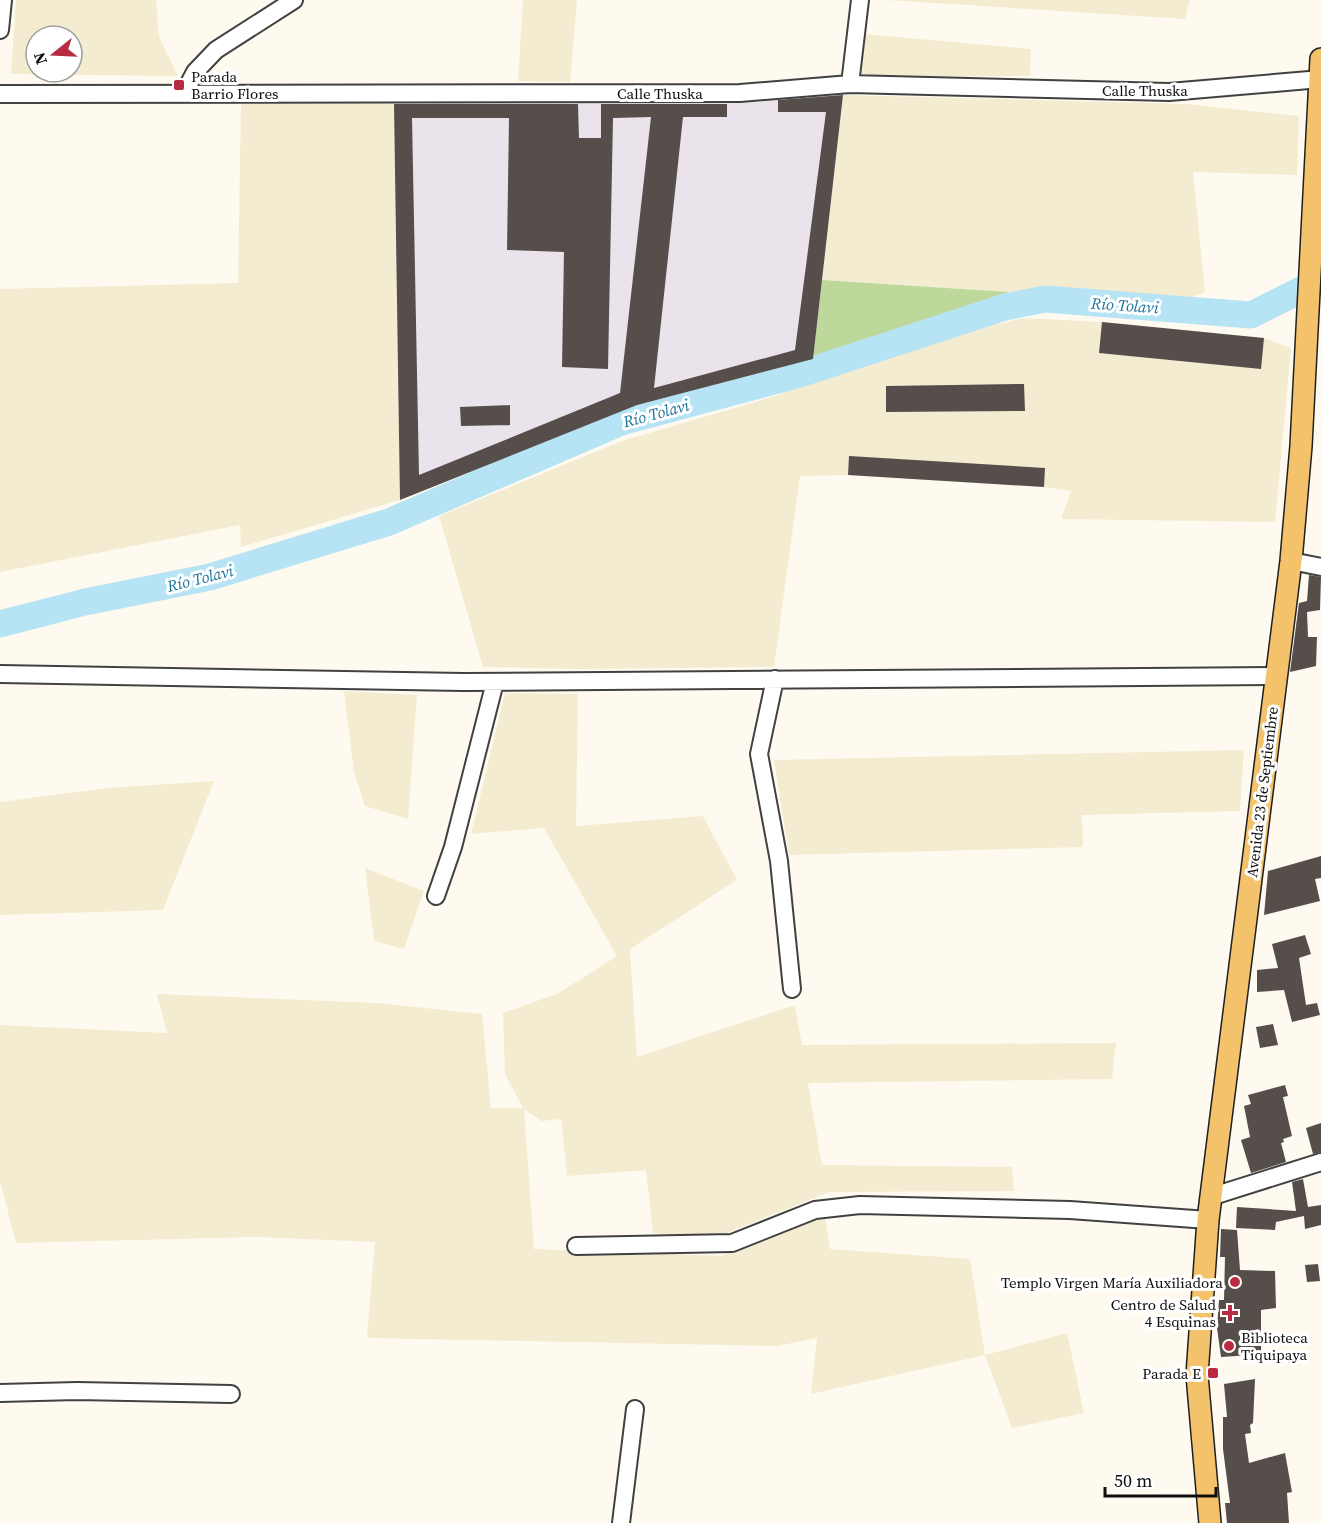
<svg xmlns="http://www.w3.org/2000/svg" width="1321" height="1523" viewBox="0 0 1321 1523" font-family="'Source Serif 4',serif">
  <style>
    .industrial { fill: #eae3ec }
    .farmland { fill: #f3ecd1; fill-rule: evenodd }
    .forest { fill: #bdd89a }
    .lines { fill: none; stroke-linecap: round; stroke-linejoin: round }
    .river { stroke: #b6e4f4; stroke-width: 27 }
    .building { fill: #564e4b; fill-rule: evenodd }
    .minor-casing { stroke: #414141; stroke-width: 20 }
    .major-casing { stroke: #1f1f1f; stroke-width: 24 }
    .minor { stroke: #fff; stroke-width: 16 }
    .major { stroke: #f3c26b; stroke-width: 21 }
    .poi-dot { fill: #b92b43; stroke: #fff; stroke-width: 2 }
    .labels { text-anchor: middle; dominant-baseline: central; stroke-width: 6; stroke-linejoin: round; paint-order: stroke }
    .poi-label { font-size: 15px; fill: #0e0e0e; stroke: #fff; text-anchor: end }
    .street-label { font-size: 15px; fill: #0e0e0e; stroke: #fff }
    .water-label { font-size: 16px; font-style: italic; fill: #1c739b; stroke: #fff }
  </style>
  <rect width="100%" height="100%" fill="#fefaf0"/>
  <path class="industrial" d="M843 95 813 359 637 405 400 500 394 100Z"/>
  <path class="farmland" d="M16 0H156L159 37 178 76 11 74ZM36 36H72V72H36Z
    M523 0H577L570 82 518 81Z
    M887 0H1190L1185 19Z
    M863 34 1031 49 1030 76 860 77Z
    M843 95 1186 104 1299 116 1297 175 1193 172 1205 292 1187 299 1061 289 1009 292 822 280Z
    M394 100 400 500 241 547 240 525 0 572V289L238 283 241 104Z
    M1023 318 1102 322 1264 338 1291 348 1275 522 1061 519 1071 491 1044 487 848 475 800 476 774 667 583 669 483 667 439 516 622 441 778 395 811 381 964 332Z
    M344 691 417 695 408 819 365 806 354 772Z
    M505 693 578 694 576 826 703 816 737 880 630 949 637 1057 795 1005 802 1045 1116 1043 1112 1079 808 1083 822 1165 1012 1167 1014 1191 829 1192 714 1238 653 1233 646 1170 567 1176 561 1119 541 1121 524 1109 534 1249 721 1256 825 1216 830 1249 970 1259 985 1355 1067 1333 1084 1413 1012 1428 985 1355 811 1394 817 1338 777 1346 367 1338 375 1242 259 1237 16 1243 0 1181V1025L167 1033 157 994 377 1003 482 1014 491 1108H523L505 1074 503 1013 559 993 617 956 544 828 471 834Z
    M1244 750 1240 811 1082 815 1083 847 789 855 774 760Z
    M214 781 163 910 0 915V802L108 788Z
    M365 868 424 891 404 949 374 941Z"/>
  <path class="forest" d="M822 280 1009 292 813 359Z"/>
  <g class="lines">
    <path class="river" d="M0 624 85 602 210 577 389 522 621 422 800 374 1005 307 1045 299 1251 315 1321 280"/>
  </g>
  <path class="building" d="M843 95 813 359 637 405 400 500 394 104H578L579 138H601V104H727V117H683L654 388 795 350 826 112H778V100ZM651 117 620 393 419 475 412 118H509L507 250 564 252 562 367 608 369 613 118Z
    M1102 322 1264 338 1261 369 1099 353Z
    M1024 384 1025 411 886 412V386Z
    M510 405V425L461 426 460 407Z
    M849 456 1045 468 1044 487 848 475Z
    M1309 575 1321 577 1320 610 1307 612 1308 637H1317L1316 666 1290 672 1299 603 1307 601Z
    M1321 856V878L1315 879 1320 901 1264 915 1268 871Z
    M1305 935 1311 954 1299 958 1306 1005 1317 1003 1320 1015 1292 1022 1284 990 1257 992V970L1278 968 1272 944Z
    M1273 1024 1278 1045 1260 1048 1256 1027Z
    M1285 1085 1288 1096 1283 1097 1292 1136 1283 1139 1284 1142 1281 1143 1286 1162 1251 1173 1241 1140 1250 1137 1244 1106 1251 1104 1248 1095Z
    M1321 1123V1152L1313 1154 1306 1128Z
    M1303 1179 1308 1207 1321 1205V1225L1305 1229 1304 1216 1276 1222 1275 1230 1236 1228 1237 1207 1296 1211 1292 1182Z
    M1221 1229 1237 1230 1240 1270 1275 1271 1276 1308 1261 1310V1352L1252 1355 1221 1357 1217 1328 1219 1300H1224L1225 1257H1220Z
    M1318 1264 1320 1281 1307 1282 1305 1265Z
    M1255 1379 1253 1423 1250 1425 1251 1433 1245 1434 1249 1463 1285 1453 1292 1492 1287 1493 1289 1523H1227L1225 1503H1230L1223 1449V1417H1227L1224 1384Z"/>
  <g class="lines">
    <defs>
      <path id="minor" d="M0 30 3 0
        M850 84 860 0
        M184 93 195 72 216 50 294 0
        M0 94 740 93 850 84 1169 92 1321 79
        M1291 561 1321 567
        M0 674 463 682 1277 676
        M775 679 759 754 779 861 792 989
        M436 896 453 847 495 682
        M1210 1197 1321 1162
        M576 1246 732 1243 815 1210 860 1205 1070 1210 1208 1220
        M0 1393 77 1391 231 1394
        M621 1523 635 1409"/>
      <path id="major" d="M1210 1523 1197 1375 1208 1220 1291 561 1301 446 1321 59"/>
    </defs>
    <use href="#minor" class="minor-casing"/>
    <use href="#major" class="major-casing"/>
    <use href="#minor" class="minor"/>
    <use href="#major" class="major"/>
  </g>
  <g class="poi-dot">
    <rect x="173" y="79" width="12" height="12" rx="3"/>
    <circle cx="1235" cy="1282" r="6"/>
    <path d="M1227 1304h6v6h6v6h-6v6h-6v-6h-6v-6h6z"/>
    <circle cx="1229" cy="1346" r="6"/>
    <rect x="1207" y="1367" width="12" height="12" rx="3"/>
  </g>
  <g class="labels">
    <g class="poi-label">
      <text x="191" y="76" text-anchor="start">Parada<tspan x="191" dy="17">Barrio Flores</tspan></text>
      <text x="1223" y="1282">Templo Virgen María Auxiliadora</text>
      <text x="1216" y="1304">Centro de Salud<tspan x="1216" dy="17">4 Esquinas</tspan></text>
      <text x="1241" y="1337" text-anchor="start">Biblioteca<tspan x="1241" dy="17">Tiquipaya</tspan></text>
      <text x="1201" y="1373">Parada E</text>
    </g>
    <g class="street-label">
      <text x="1145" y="90">Calle Thuska</text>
      <text x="660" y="93">Calle Thuska</text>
      <text transform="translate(1262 792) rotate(-83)">Avenida 23 de Septiembre</text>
    </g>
    <g class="water-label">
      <text transform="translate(1125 305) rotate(4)">Río Tolavi</text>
      <text transform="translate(656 413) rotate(-15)">Río Tolavi</text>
      <text transform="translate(200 578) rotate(-14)">Río Tolavi</text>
    </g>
  </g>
  <g transform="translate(54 54) rotate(252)"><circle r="28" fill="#ffffff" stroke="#9f9f9f" stroke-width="1.5"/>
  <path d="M0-4.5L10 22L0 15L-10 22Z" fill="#b92b43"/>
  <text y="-9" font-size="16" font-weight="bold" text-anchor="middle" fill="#0e0e0e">N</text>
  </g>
  <path d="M1105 1487v9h111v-9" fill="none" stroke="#0e0e0e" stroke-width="3"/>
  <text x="1114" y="1487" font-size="18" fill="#0e0e0e" stroke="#ffffff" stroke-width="4.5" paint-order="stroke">50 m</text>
</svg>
